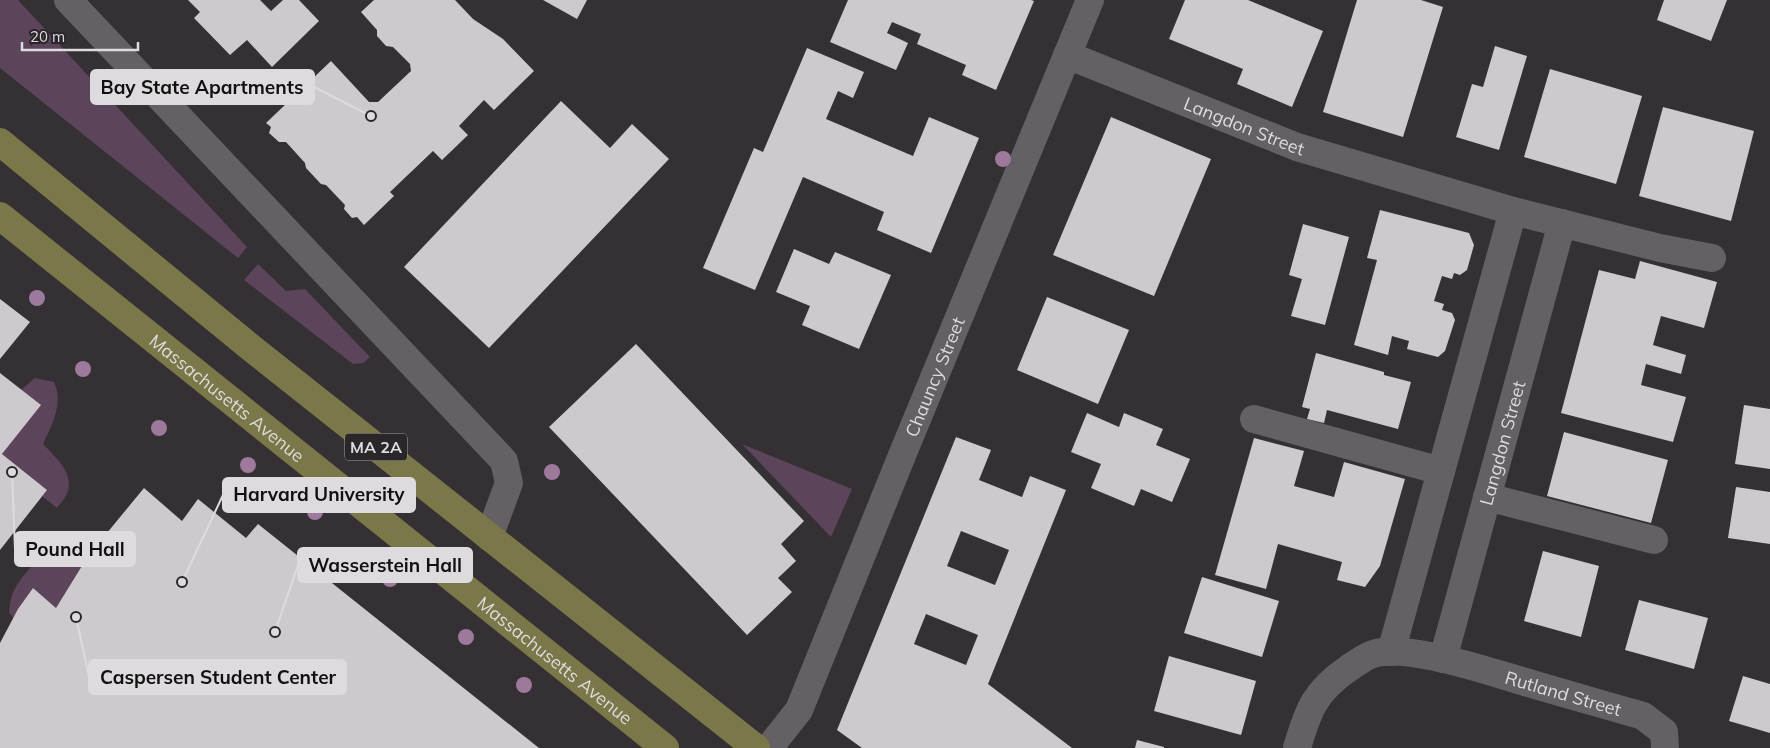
<svg xmlns="http://www.w3.org/2000/svg" width="1770" height="748" viewBox="0 0 1770 748" font-family="Mulish,sans-serif">
  <style>
    .green { fill: #5c445b }
    .building { fill: #cec9ce; fill-rule: evenodd }
    .lines { fill: none; stroke-linecap: round; stroke-linejoin: round }
    .minor { stroke: #646064; stroke-width: 28 }
    .major { stroke: #7a7848; stroke-width: 28 }
    .tree { fill: #9d799c }
    .labels { text-anchor: middle; dominant-baseline: central; stroke-width: 5; stroke-linejoin: round; paint-order: stroke }
    .shield { fill: #2a262a; stroke: #a8a5a8; stroke-width: 1 }
    .shield-label { font-size: 16px; font-weight: bold; fill: #dedbde }
    .street-label { font-size: 18px; fill: #dedbde; stroke: #2a262a }
    .leader { fill: none; stroke: #dedbde; stroke-width: 2 }
    .callout-dot { fill: #dedbde; stroke: #2a262a; stroke-width: 2 }
    .callout { fill: #dedbde; stroke: #dedbde; stroke-width: 2 }
    .callout-label { font-size: 19px; text-anchor: middle; font-weight: bold; fill: #111 }
  </style>
  <rect width="100%" height="100%" fill="#343034"/>
  <path class="green" d="M0 0H18L247 247 238 258 0 68Z
    M258 264 286 291 305 289 370 357 363 363 353 364 244 280Z
    M35 378 54 382C64 404 52 424 43 444 55 457 73 471 68 491 66 497 61 503 57 508L42 496 47 490 2 454 40 405 21 390Z
    M742 444 852 489 831 537Z
    M61 542H67L88 556 56 608 33 588 13 618 9 612C10 606 10 598 13 593 19 577 46 549 61 542Z"/>
  <path class="building" d="M188 0H260L271 11 283 0H299L319 21 272 67 247 40 230 55 194 18 200 12Z
    M374 0H455L473 19 503 39 534 71 494 110 484 100 459 126 468 135 442 160 433 151 390 192 394 196 364 225 357 217 352 218 344 209 345 205 326 185 321 184 306 168 305 163 286 142H279L269 133 271 127 266 123 331 61 369 102H378L411 71 410 64 393 47 386 46 377 36V30L361 12Z
    M543 0H587L577 19Z
    M848 0H1031L1034 1 996 90 962 75 966 65 917 44 921 34 892 22 887 33 908 43 896 70 830 42Z
    M1185 0H1248L1323 31 1292 107 1237 84 1243 69 1169 39Z
    M1357 0H1421L1443 7 1403 137 1323 112Z
    M1664 0H1727L1711 41 1657 20Z
    M1495 46 1527 56 1499 150 1456 137 1472 84 1483 87Z
    M807 48 864 72 853 98 838 91 826 119 913 156 929 117 979 138 931 253 877 230 884 212 803 177 755 290 703 268 754 148 763 152Z
    M1550 69 1642 96 1616 184 1524 157Z
    M561 101 610 148 632 124 669 159 489 348 404 267Z
    M1663 107 1754 131 1731 221 1639 196Z
    M1111 117 1211 159 1154 296 1053 255Z
    M1380 210 1469 233 1474 245 1467 270 1460 275 1454 273 1452 279 1442 276 1434 301 1444 304 1442 310 1452 313 1455 320 1445 351 1438 357 1407 349 1409 341 1392 336 1388 355 1354 345 1377 260 1367 258Z
    M1303 224 1349 237 1325 325 1291 316 1302 279 1289 275Z
    M794 249 829 264 835 252 891 275 859 349 802 325 810 306 776 292Z
    M1640 261 1717 282 1704 328 1661 316 1653 345 1686 355 1681 374 1646 364 1641 385 1686 397 1673 442 1561 413 1599 270 1635 279Z
    M1047 297 1129 330 1098 404 1017 370Z
    M0 299 30 322 0 359Z
    M636 344 804 521 781 544 796 561 778 578 792 592 747 635 549 427Z
    M1316 353 1384 372V375L1411 382 1398 429 1327 410 1324 423 1307 419 1310 409 1302 407Z
    M0 373 41 405 2 454 47 490 0 550Z
    M1744 405 1770 409V469L1735 464Z
    M1087 413 1119 427 1124 413 1163 429 1156 445 1190 459 1172 502 1141 489 1134 506 1091 488 1101 464 1071 452Z
    M1564 432 1668 460 1651 523 1547 496Z
    M956 437 991 450 979 480 1022 497 1030 476 1066 490 988 684 1072 748H862L837 730ZM961 531 1009 550 995 585 947 566ZM926 614 978 635 966 665 914 644Z
    M1254 438 1304 451 1294 486 1334 497 1344 462 1405 479 1380 566 1365 587 1337 580 1342 562 1278 544 1266 589 1215 575Z
    M1736 487 1770 492V544L1728 538Z
    M144 488 182 521 198 499 246 538 258 524 539 748H0V643L18 609 33 588 56 608 88 556Z
    M1543 551 1599 566 1581 637 1524 621Z
    M1202 577 1279 601 1262 657 1184 633Z
    M1639 600 1708 618 1694 669 1625 650Z
    M1169 656 1256 681 1241 735 1154 711Z
    M1743 676 1770 684V733L1729 721Z
    M1137 740 1164 747V748H1135Z"/>
  <g class="lines">
    <g class="minor">
      <path d="M68 0 504 461 509 483 489 537"/>
      <path id="s1" d="M1067 55 1297 147 1513 211 1660 248 1712 258"/>
      <path d="M1254 419 1441 471"/>
      <path d="M1487 497 1654 540"/>
      <path d="M1391 652 1513 211"/>
      <path id="s2" d="M1443 659 1562 223"/>
      <path id="s3" d="M769 748 799 710 903 453 1090 0"/>
      <path id="s4" d="M1297 748C1308 710 1315 691 1349 668 1356 663 1365 657 1373 654 1406 643 1487 671 1522 681 1562 693 1602 704 1643 716L1664 732 1665 748"/>
    </g>
    <g class="major">
      <path d="M0 142 250 347 756 748"/>
      <path id="s5" d="M0 216 665 748"/>
    </g>
  </g>
  <g class="tree">
    <circle cx="1003" cy="159" r="8"/>
    <circle cx="37" cy="298" r="8"/>
    <circle cx="83" cy="369" r="8"/>
    <circle cx="159" cy="428" r="8"/>
    <circle cx="248" cy="465" r="8"/>
    <circle cx="552" cy="472" r="8"/>
    <circle cx="315" cy="512" r="8"/>
    <circle cx="390" cy="579" r="8"/>
    <circle cx="466" cy="637" r="8"/>
    <circle cx="524" cy="685" r="8"/>
  </g>
  <g class="labels">
    <rect class="shield" x="345" y="433.5" width="62" height="27" rx="4"/>
    <g class="shield-label">
      <text x="376" y="447">MA 2A</text>
    </g>
    <g class="street-label">
      <text stroke="none"><textPath href="#s1" startOffset="191">Langdon Street</textPath></text>
      <text stroke="none"><textPath href="#s3" startOffset="408">Chauncy Street</textPath></text>
      <text stroke="none"><textPath href="#s5" startOffset="291">Massachusetts Avenue</textPath></text>
      <text stroke="none"><textPath href="#s2" startOffset="224">Langdon Street</textPath></text>
      <text stroke="none"><textPath href="#s5" startOffset="711">Massachusetts Avenue</textPath></text>
      <text stroke="none"><textPath href="#s4" startOffset="322">Rutland Street</textPath></text>
    </g>
  </g>
  <path class="leader" d="M371 116L314 87M182 582L223 495M12 472L15 549M275 632L298 565M76 617L89 677"/>
  <g class="callout-dot">
    <circle cx="371" cy="116" r="5"/>
    <circle cx="182" cy="582" r="5"/>
    <circle cx="12" cy="472" r="5"/>
    <circle cx="275" cy="632" r="5"/>
    <circle cx="76" cy="617" r="5"/>
  </g>
  <g class="callout">
    <rect x="91" y="70" width="223" height="34" rx="5"/>
    <rect x="223" y="478" width="192" height="34" rx="5"/>
    <rect x="15" y="532" width="120" height="34" rx="5"/>
    <rect x="298" y="548" width="174" height="34" rx="5"/>
    <rect x="89" y="660" width="257" height="34" rx="5"/>
  </g>
  <g class="callout-label">
    <text x="202" y="94">Bay State Apartments</text>
    <text x="319" y="501">Harvard University</text>
    <text x="75" y="556">Pound Hall</text>
    <text x="385" y="572">Wasserstein Hall</text>
    <text x="218" y="684">Caspersen Student Center</text>
  </g>
  <path d="M22 42v8h116v-8" fill="none" stroke="#dedbde" stroke-width="2.5"/>
  <text x="30" y="42" font-size="15" fill="#dedbde" stroke="#2a262a" stroke-width="4" paint-order="stroke">20 m</text>
</svg>
